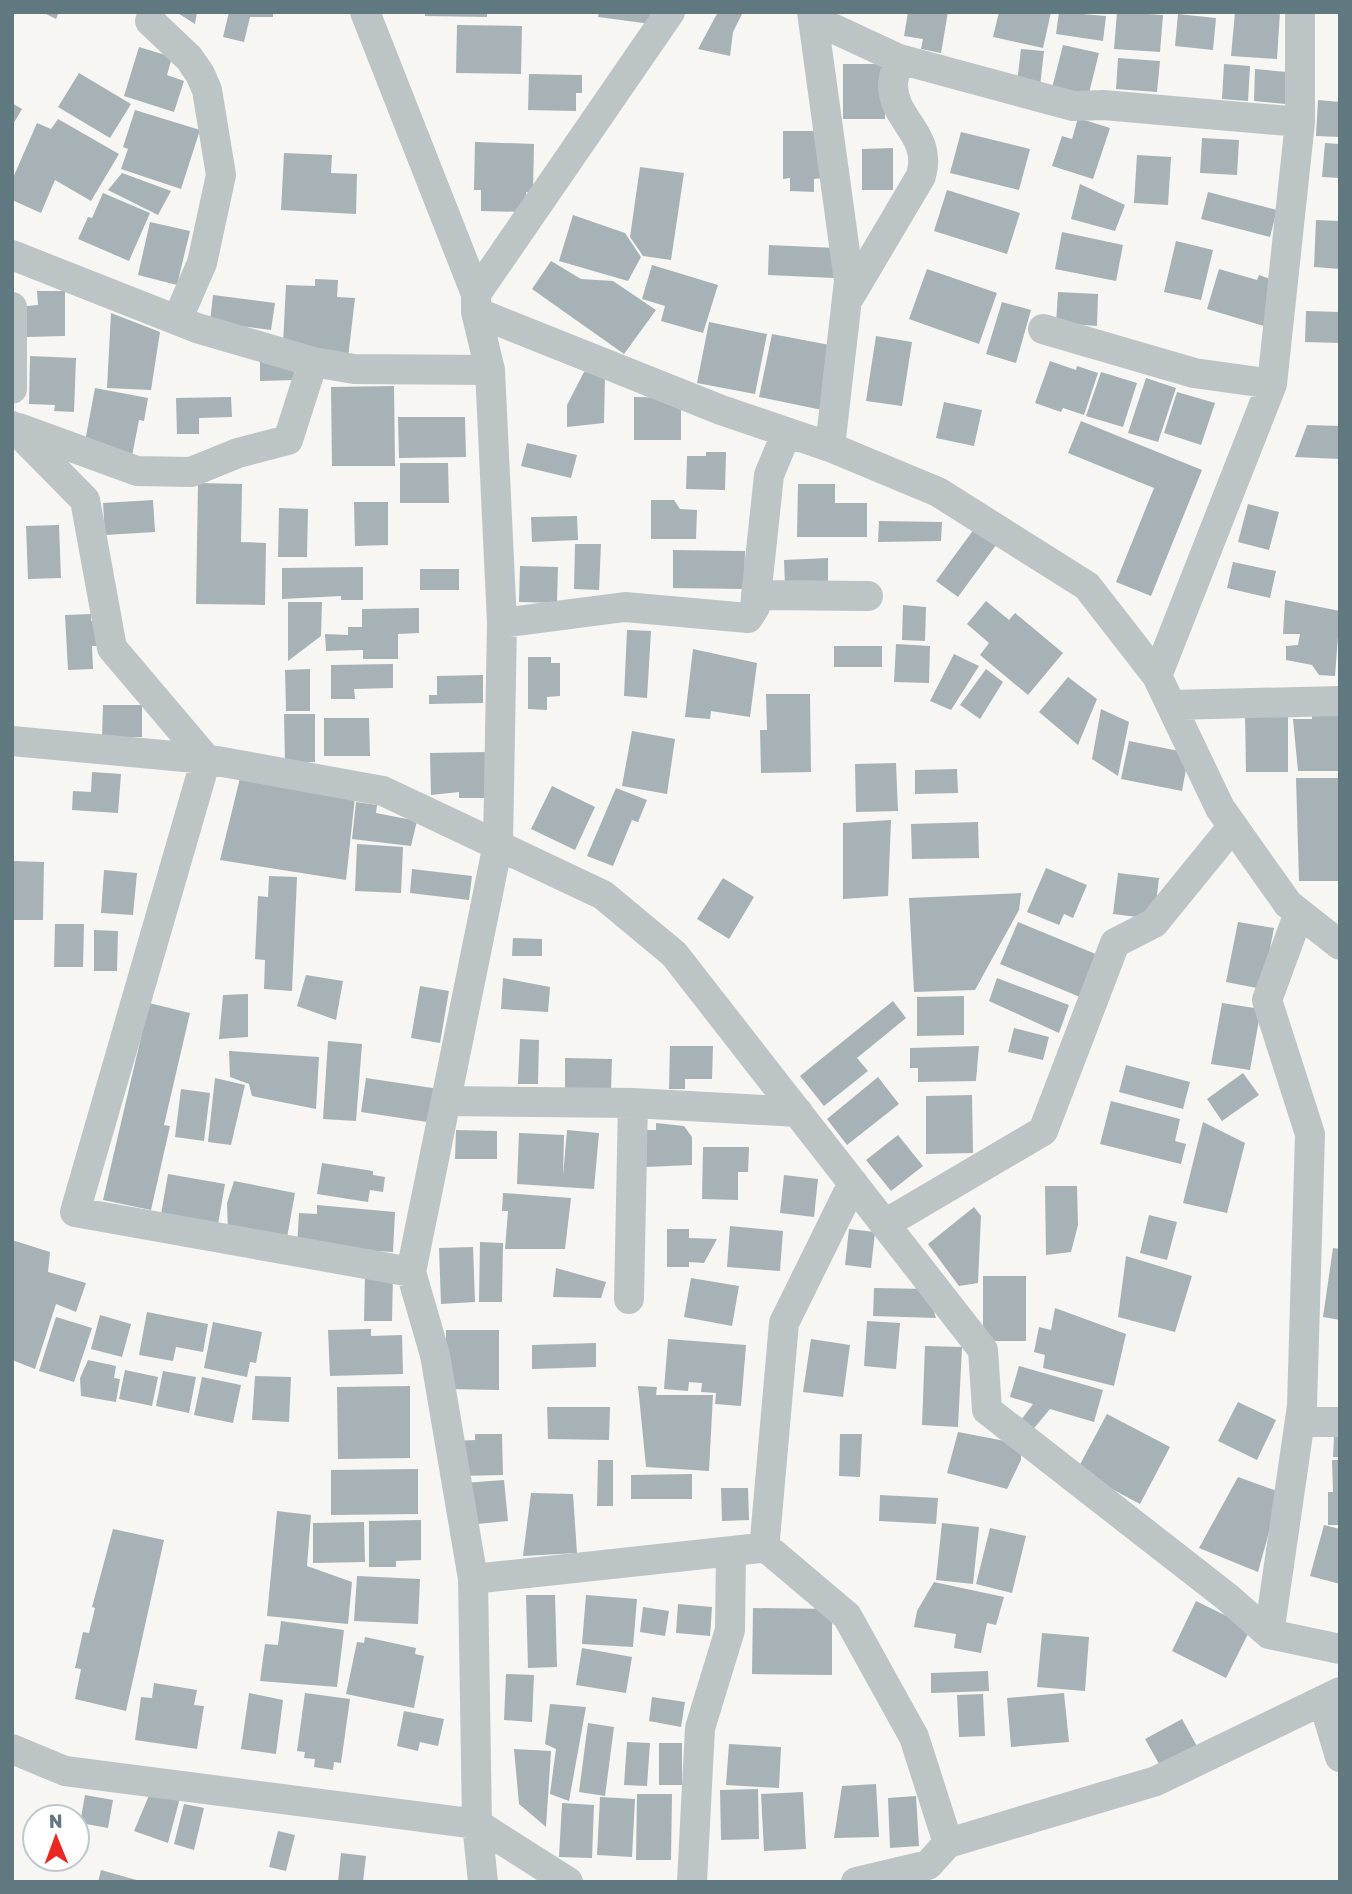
<svg xmlns="http://www.w3.org/2000/svg" width="1352" height="1894" viewBox="0 0 1352 1894" font-family="Rubik,sans-serif">
  <style>
    .building { fill: #a6b2b6 }
    .lines { fill: none; stroke-linecap: round; stroke-linejoin: round }
    .street { stroke: #bdc4c6; stroke-width: 30 }
  </style>
  <rect width="100%" height="100%" fill="#f7f6f3"/>
  <path class="building" d="M42 12H59L56 19Z
    M176 12H197L195 24Z
    M229 12H273V17H250L244 42 223 37Z
    M425 12H487V17L425 16Z
    M599 12H652L651 24 598 17Z
    M718 12H743L733 32 730 56 698 49Z
    M908 12H948L941 53 921 49 923 39 904 36Z
    M999 12H1051L1043 48 993 37Z
    M1059 12 1106 16 1103 41 1056 34Z
    M1117 12 1163 15 1160 52 1114 49Z
    M1235 12H1280L1277 59 1231 56Z
    M1178 14 1216 18 1213 50 1175 46Z
    M457 25 522 26 521 74 456 73Z
    M1063 45 1099 53 1088 97 1052 88Z
    M139 47 172 57 167 75 184 81 174 112 124 96Z
    M1021 49 1044 51 1040 86 1017 83Z
    M1118 58 1160 61 1157 92 1116 89Z
    M843 64H885V119H843Z
    M1224 64 1250 66 1248 101 1222 99Z
    M1255 69 1287 72 1285 104 1254 101Z
    M79 73 131 104 110 138 58 107Z
    M529 74 582 75V93H576V111L528 110Z
    M1318 100 1340 102V137L1316 136Z
    M12 103 22 109 12 126Z
    M135 110 200 130 181 189 121 169 128 149 123 147Z
    M1078 118 1110 128 1093 179 1052 166 1062 136 1072 139Z
    M58 119 119 154 91 201 55 180 41 213 12 200V180L37 123 51 129Z
    M783 131H823V178L814 179V192L790 191V178L783 179Z
    M961 132 1030 149 1019 190 950 173Z
    M1202 138 1239 140 1237 175 1200 173Z
    M475 142 534 144 533 192H526V212L481 211V190H474Z
    M1325 143 1340 144V178L1322 177Z
    M893 148V190H862V149Z
    M284 153 332 155 331 173 357 174 356 214 281 210Z
    M1137 155 1171 157 1168 205 1134 203Z
    M640 167 684 173 671 260 643 256 630 237Z
    M122 173 171 191 158 215 108 190Z
    M1080 184 1125 205 1115 231 1071 219Z
    M947 190 1020 213 1007 254 934 231Z
    M1208 192 1277 210 1270 237 1201 219Z
    M103 193 150 213 129 261 78 239 88 217 92 218Z
    M573 215 625 233 641 257 628 281 559 261Z
    M1316 220 1340 221V269L1314 267Z
    M150 222 190 231 177 285 138 275Z
    M1062 232 1123 245 1116 281 1055 269Z
    M1176 241 1213 250 1201 300 1164 292Z
    M769 245 836 248 834 278 768 275Z
    M551 261 581 279 613 281 656 310 624 354 532 289Z
    M652 265 718 285 703 333 661 321 665 306 642 299Z
    M927 269 997 293 979 344 909 319Z
    M1219 269 1257 280 1259 275 1278 282 1264 326 1207 309Z
    M315 279 338 280 337 297 355 298 348 358 283 344 286 285 315 286Z
    M37 291H65V336L27 337V306L38 305Z
    M1058 292 1098 294 1097 326 1056 323Z
    M213 295 275 303 271 330 210 322Z
    M1002 302 1031 310 1016 363 986 354Z
    M1306 311 1340 312V343L1305 342Z
    M111 313 160 332 151 390 107 388Z
    M709 322 767 334 755 394 697 383Z
    M772 334 835 346 822 410 759 397Z
    M876 336 912 342 902 406 866 401Z
    M30 356 76 358 74 412 54 411 55 405 29 404Z
    M260 358H294L295 380 260 381Z
    M1050 361 1076 370 1077 366 1098 373 1084 415 1063 408 1061 412 1035 403Z
    M584 372 605 373 604 423 567 427V405Z
    M1101 372 1137 383 1123 427 1086 416Z
    M1146 378 1176 388 1158 442 1128 433Z
    M394 386 395 466H332L331 387Z
    M95 388 148 398 144 421 139 420 132 456 84 447Z
    M1177 392 1215 403 1201 445 1164 433Z
    M231 397 232 417 199 418V434H177L176 398Z
    M634 397 681 398V440H634Z
    M944 402 982 410 974 446 936 438Z
    M398 417H465L466 457 399 458Z
    M1081 421 1202 470 1151 596 1116 582 1154 488 1068 453Z
    M1307 425 1340 426V459L1295 457Z
    M527 443 577 455 571 478 521 466Z
    M706 452H726L725 490 686 489 687 456H706Z
    M400 463H448L449 503H400Z
    M198 483 242 484 241 542 266 543 265 605 196 604Z
    M798 484H835V503H867V537H797Z
    M153 500 155 532 105 535 103 503Z
    M651 500H674L680 509 697 510 696 539H651Z
    M354 502H388V545L355 546Z
    M1248 504 1279 512 1269 550 1238 542Z
    M279 508 308 509 307 557H278Z
    M577 516 578 540 532 542 531 517Z
    M879 521 942 522 941 541 878 542Z
    M59 525 61 578 28 579 26 526Z
    M977 525 999 541 958 597 936 581Z
    M575 544H601L599 590 574 589Z
    M673 550 745 551 744 589 673 588Z
    M828 558V583L785 585 784 560Z
    M1233 562 1276 571 1270 598 1227 588Z
    M520 566 558 567 557 603 519 602Z
    M363 567V600H341V596L282 599V568Z
    M420 569H459V590H420Z
    M1285 600 1340 611 1335 676 1319 675 1312 665 1286 660V646L1298 645 1300 634H1283Z
    M986 601 1009 620 1015 613 1063 653 1028 695 980 655 989 643 967 624Z
    M288 602H322L321 636 288 661Z
    M903 605 926 607 925 641 902 640Z
    M419 608V633L398 634V659H363V650L326 651 325 634 348 635V627H362V609Z
    M91 614V621H97L98 646H92L93 669 68 670 65 615Z
    M627 630 651 631 647 698 624 696Z
    M896 644 930 646 929 683 894 682Z
    M834 646H882V667H834Z
    M693 649 757 663 750 717 711 711 710 719 685 717Z
    M954 654 979 666 951 710 930 701Z
    M528 657H551V663H560V696L547 697V710L528 709Z
    M393 664V688L354 689 355 699H331V665Z
    M310 669V711H286L285 670Z
    M986 669 1003 682 980 719 960 705Z
    M483 675V703L429 704V695H437V676Z
    M1068 677 1097 699 1078 745 1039 712Z
    M766 694H810L811 772 761 773 760 730H767Z
    M103 705H142V737H102Z
    M1101 709 1129 722 1118 776 1092 759Z
    M1288 712V772H1246L1245 713Z
    M1312 712H1340V771H1298L1293 719H1312Z
    M284 714H315V762L285 763Z
    M324 718H369L370 756H324Z
    M632 731 675 739 667 794 622 786Z
    M1129 741 1189 753 1182 791 1121 779Z
    M487 752 488 798H459V792L431 795 430 753Z
    M896 763 898 811 856 812 855 764Z
    M957 769 958 793 915 794V770Z
    M92 772 121 774 118 813 72 810 73 791 91 792Z
    M240 778 355 797 346 880 220 860Z
    M1296 778H1340V881H1299Z
    M552 786 595 807 575 850 531 829Z
    M616 788 647 800 638 822 632 820 613 866 587 856Z
    M356 802 377 805 376 813 417 821 411 846 352 839Z
    M891 820 888 896 843 899V823Z
    M978 822 979 858 912 859 911 824Z
    M357 844 403 847 401 893 355 891Z
    M13 861 44 862 43 920H12Z
    M1046 868 1087 885 1073 918 1064 914 1059 925 1027 912Z
    M412 869 472 876 469 900 410 893Z
    M104 870 137 873 133 915 101 913Z
    M1118 873 1159 878 1154 919 1113 914Z
    M269 876 297 877 292 991 264 989 265 960 255 959 258 896 268 897Z
    M723 878 754 897 729 939 697 919Z
    M1021 893 1019 910 975 990 914 992 909 898Z
    M1018 922 1098 955 1080 997 1000 964Z
    M1238 922 1274 928 1262 989 1226 982Z
    M55 924H84L83 967H54Z
    M94 930 118 931 117 971H94Z
    M513 938 542 939V956H512Z
    M306 975 343 981 336 1020 297 1006Z
    M503 978 550 987 548 1012 501 1009Z
    M997 978 1069 1005 1059 1033 989 1001Z
    M420 986 449 991 440 1043 411 1038Z
    M248 994V1037L219 1039 223 995Z
    M964 996V1035L917 1036V997Z
    M893 1001 906 1018 857 1058 868 1071 824 1106 800 1076Z
    M149 1003 190 1013 164 1125 170 1126 151 1210 103 1200Z
    M1222 1003 1261 1009 1250 1070 1211 1064Z
    M1014 1028 1049 1037 1043 1060 1008 1052Z
    M520 1039 539 1040 538 1084H518Z
    M328 1041 362 1044 356 1121 323 1119Z
    M670 1046H713L712 1079H685V1089H669Z
    M979 1046 976 1081 918 1082V1068H910V1048Z
    M229 1051 319 1057 316 1109 252 1096 249 1084 230 1077Z
    M565 1058 612 1059 611 1090 565 1089Z
    M1126 1065 1190 1082 1183 1109 1119 1092Z
    M1243 1073 1259 1095 1222 1121 1207 1099Z
    M878 1077 899 1104 847 1145 827 1119Z
    M215 1078 245 1085 231 1145 208 1142Z
    M366 1078 439 1089 434 1123 361 1112Z
    M181 1089 210 1093 204 1141 175 1137Z
    M972 1095 973 1153 926 1154V1096Z
    M1111 1101 1180 1119 1175 1141 1186 1144 1181 1164 1100 1144Z
    M1203 1122 1245 1143 1227 1213 1183 1203Z
    M656 1123 684 1126 692 1137V1165L646 1167 647 1130H656Z
    M456 1130 497 1131V1159H455Z
    M567 1130 599 1133 594 1189 517 1184 519 1133 564 1135 563 1176Z
    M898 1135 923 1166 891 1191 866 1160Z
    M703 1147H749L748 1172H738V1200L702 1199Z
    M322 1163 373 1171V1175L385 1177 383 1192 370 1190 368 1202 317 1194Z
    M168 1174 225 1184 217 1230 160 1220Z
    M784 1175 818 1179 814 1217 780 1213Z
    M234 1181 295 1193 286 1243 228 1234 227 1203Z
    M1045 1186H1077L1078 1225 1071 1252 1046 1255Z
    M503 1193 571 1198 565 1249H505L508 1211H502Z
    M317 1205 395 1212 393 1252 297 1246 299 1213 317 1214Z
    M974 1207 981 1216 978 1283 959 1286 928 1244Z
    M1149 1215 1177 1222 1167 1260 1140 1253Z
    M730 1226 783 1231 780 1271 727 1267Z
    M667 1229H689V1238L717 1239 704 1263 689 1262V1267H667Z
    M849 1229 875 1232 871 1268 845 1265Z
    M12 1240 50 1252 48 1272 86 1283 76 1312 56 1304 35 1369 12 1360Z
    M480 1242 503 1243 502 1302H479Z
    M473 1247 475 1302 441 1304 439 1248Z
    M1333 1248 1340 1249V1320L1323 1317Z
    M1126 1256 1192 1276 1175 1332 1118 1317Z
    M556 1268 606 1282 601 1298 553 1297Z
    M365 1273H393L392 1321H364Z
    M983 1276H1026V1341H983Z
    M691 1278 739 1286 732 1326 684 1317Z
    M874 1288 927 1289 936 1318 873 1316Z
    M1055 1308 1126 1334 1114 1386 1043 1368 1045 1355 1034 1352 1039 1327 1051 1330Z
    M147 1312 208 1324 203 1352 176 1347 173 1361 139 1355Z
    M100 1315 131 1324 122 1357 91 1349Z
    M56 1317 92 1328 74 1382 39 1371Z
    M867 1321 900 1323 896 1369 864 1366Z
    M213 1322 262 1332 256 1363 250 1362 247 1377 204 1368Z
    M371 1329V1336L402 1335 403 1374 330 1376 328 1330Z
    M446 1330H499V1390L446 1389Z
    M668 1339 746 1345 741 1406 715 1404 716 1393 701 1392 702 1383 689 1382 688 1391 664 1389Z
    M811 1339 850 1345 843 1397 803 1392Z
    M596 1343V1367L532 1369V1345Z
    M925 1346 962 1347 958 1427 922 1425Z
    M88 1360 116 1366 114 1378 120 1379 116 1402 81 1396 80 1378Z
    M1019 1366 1103 1390 1094 1422 1050 1409 1030 1433 1018 1424 1033 1404 1010 1397Z
    M125 1370 158 1377 152 1406 119 1399Z
    M163 1371 196 1377 189 1413 156 1406Z
    M255 1376 291 1377 289 1422 252 1420Z
    M202 1377 241 1385 233 1423 194 1415Z
    M410 1386V1458L338 1459 337 1387Z
    M638 1386 657 1387 656 1395H713L709 1471 646 1467Z
    M1238 1402 1276 1420 1257 1460 1218 1441Z
    M547 1407H610L609 1440 548 1439Z
    M1107 1414 1170 1447 1140 1504 1077 1470Z
    M958 1432 1021 1444V1460L1007 1489 947 1473Z
    M475 1434H502L503 1475 459 1476 453 1441 475 1440Z
    M840 1434H862L860 1477 839 1476Z
    M1334 1435H1340V1457H1333Z
    M598 1460H613V1506H597Z
    M1332 1460H1340V1525H1328V1492H1333Z
    M418 1469V1514L331 1515V1470Z
    M692 1474V1499H631V1475Z
    M1238 1477 1280 1492 1258 1572 1199 1548Z
    M504 1480 508 1521 467 1525 463 1483Z
    M721 1488H748L749 1520 722 1521Z
    M531 1493 573 1494 577 1553 523 1556Z
    M880 1495 938 1498 936 1524 879 1521Z
    M277 1511 311 1515 307 1566 352 1582 348 1624 267 1616Z
    M421 1520V1560L396 1561V1567H369V1521Z
    M364 1522 365 1562 313 1563V1523Z
    M942 1523 979 1527 973 1584 936 1580Z
    M1324 1525 1340 1529V1584L1310 1576Z
    M990 1528 1026 1536 1012 1593 976 1584Z
    M113 1529 164 1540 126 1711 75 1699 81 1669 75 1668 83 1632 89 1633 95 1608 92 1607Z
    M357 1576 420 1579 418 1624 354 1621Z
    M934 1582 1004 1597 996 1625 987 1623 981 1653 954 1648 956 1634 914 1627 917 1611Z
    M526 1595H555L557 1667 528 1668Z
    M586 1595 637 1599 633 1647 582 1644Z
    M1196 1601 1251 1628 1226 1678 1172 1651Z
    M678 1604 712 1607 710 1636 676 1633Z
    M643 1607 669 1611 665 1636 640 1632Z
    M753 1608 832 1609V1675L752 1674Z
    M281 1621 344 1630 337 1687 260 1681 265 1644 278 1645Z
    M1042 1633 1089 1637 1085 1691 1037 1687Z
    M365 1637 416 1648 415 1654 424 1656 414 1708 346 1694 357 1642 364 1643Z
    M582 1648 632 1657 626 1693 576 1685Z
    M988 1671 989 1691 931 1693V1673Z
    M506 1674 534 1675 532 1722 504 1720Z
    M154 1683 197 1690 194 1705 204 1706 197 1749 135 1740 141 1697 152 1698Z
    M249 1693 283 1700 276 1754 241 1749Z
    M305 1693 350 1699 341 1763 334 1762 333 1770 314 1767 315 1759 304 1758 305 1752 297 1751Z
    M1064 1693 1069 1742 1011 1747 1007 1698Z
    M983 1694 985 1736 959 1737 957 1695Z
    M652 1697 685 1702 681 1727 649 1721Z
    M550 1704 586 1707 569 1801 550 1794 556 1749 545 1744Z
    M404 1711 444 1719 438 1746 420 1742 418 1751 397 1746Z
    M1182 1719 1198 1748 1162 1769 1145 1739Z
    M588 1723 614 1727 605 1796 579 1792Z
    M627 1742 650 1743 647 1786 624 1785Z
    M659 1743H682V1785H659Z
    M729 1744 781 1747 779 1788 726 1785Z
    M514 1749 551 1751 546 1827 519 1804Z
    M876 1784 879 1837 834 1838 842 1786Z
    M758 1789 759 1839 721 1840 720 1790Z
    M803 1792 806 1849 764 1851 761 1794Z
    M150 1793 180 1798 168 1843 134 1831Z
    M637 1794H672L671 1860H636Z
    M85 1795 113 1800 108 1828 80 1823Z
    M916 1796 919 1846 890 1848 888 1798Z
    M600 1797 635 1799 632 1857 597 1855Z
    M562 1803 594 1805 592 1858 559 1857Z
    M184 1804 204 1808 194 1850 174 1844Z
    M278 1831 295 1835 286 1871 269 1867Z
    M341 1853 366 1856 363 1882H338Z
    M101 1870 140 1881V1882H98Z"/>
  <g class="lines">
    <path class="street" d="M365 12 476 294V312L490 370 502 623 498 844 411 1272 435 1355 473 1579 477 1824 483 1882
      M812 12 849 281 830 447
      M1300 12V122L1272 384 1157 676 1220 808 1288 904 1340 945
      M813 19 899 59 1073 106 1103 105 1300 122
      M150 21 189 58 200 74 207 90 221 175 202 263 178 318
      M12 255 197 328 313 362 354 369 490 370
      M476 294 670 12
      M850 296 921 176C933 134 893 121 893 85 893 77 897 67 899 59
      M12 307V389
      M476 312 721 410 830 447 938 492 1087 586 1157 676
      M1043 329 1194 373 1272 384
      M12 426 85 500 112 648 206 759 75 1212 411 1272
      M19 428 137 471 191 472 238 453 288 440 313 362
      M756 595 868 596
      M502 623 625 607 748 618 755 607 769 475 786 434
      M1172 705 1340 701
      M12 741 206 759 383 791 603 895 674 954 983 1350 987 1410 1227 1597 1269 1634 1340 1649
      M446 1101 633 1103 798 1112
      M885 1224 1043 1131 1115 943 1154 923 1233 826
      M629 1299 633 1103
      M1300 1422H1340
      M763 1545 847 1616 914 1737 948 1843
      M473 1579 760 1548 765 1539 784 1323 853 1183
      M1269 1634 1302 1406 1310 1134 1267 1000 1299 913
      M1323 1700 1340 1757
      M12 1749 65 1771 477 1824 568 1882
      M692 1882 700 1728 730 1630 731 1553
      M856 1882 928 1865 948 1843 1156 1781 1340 1692"/>
  </g>
  <rect width="1352" height="1894" fill="none" stroke="#607880" stroke-width="28"/>
  <g transform="translate(56 1838) rotate(359)"><circle r="33" fill="#ffffff" stroke="#bfc9cc" stroke-width="2"/>
  <path d="M0-5L12 26L0 18L-12 26Z" fill="#eb281f"/>
  <text y="-10" font-size="19" font-weight="bold" text-anchor="middle" fill="#607880">N</text>
  </g>
</svg>
